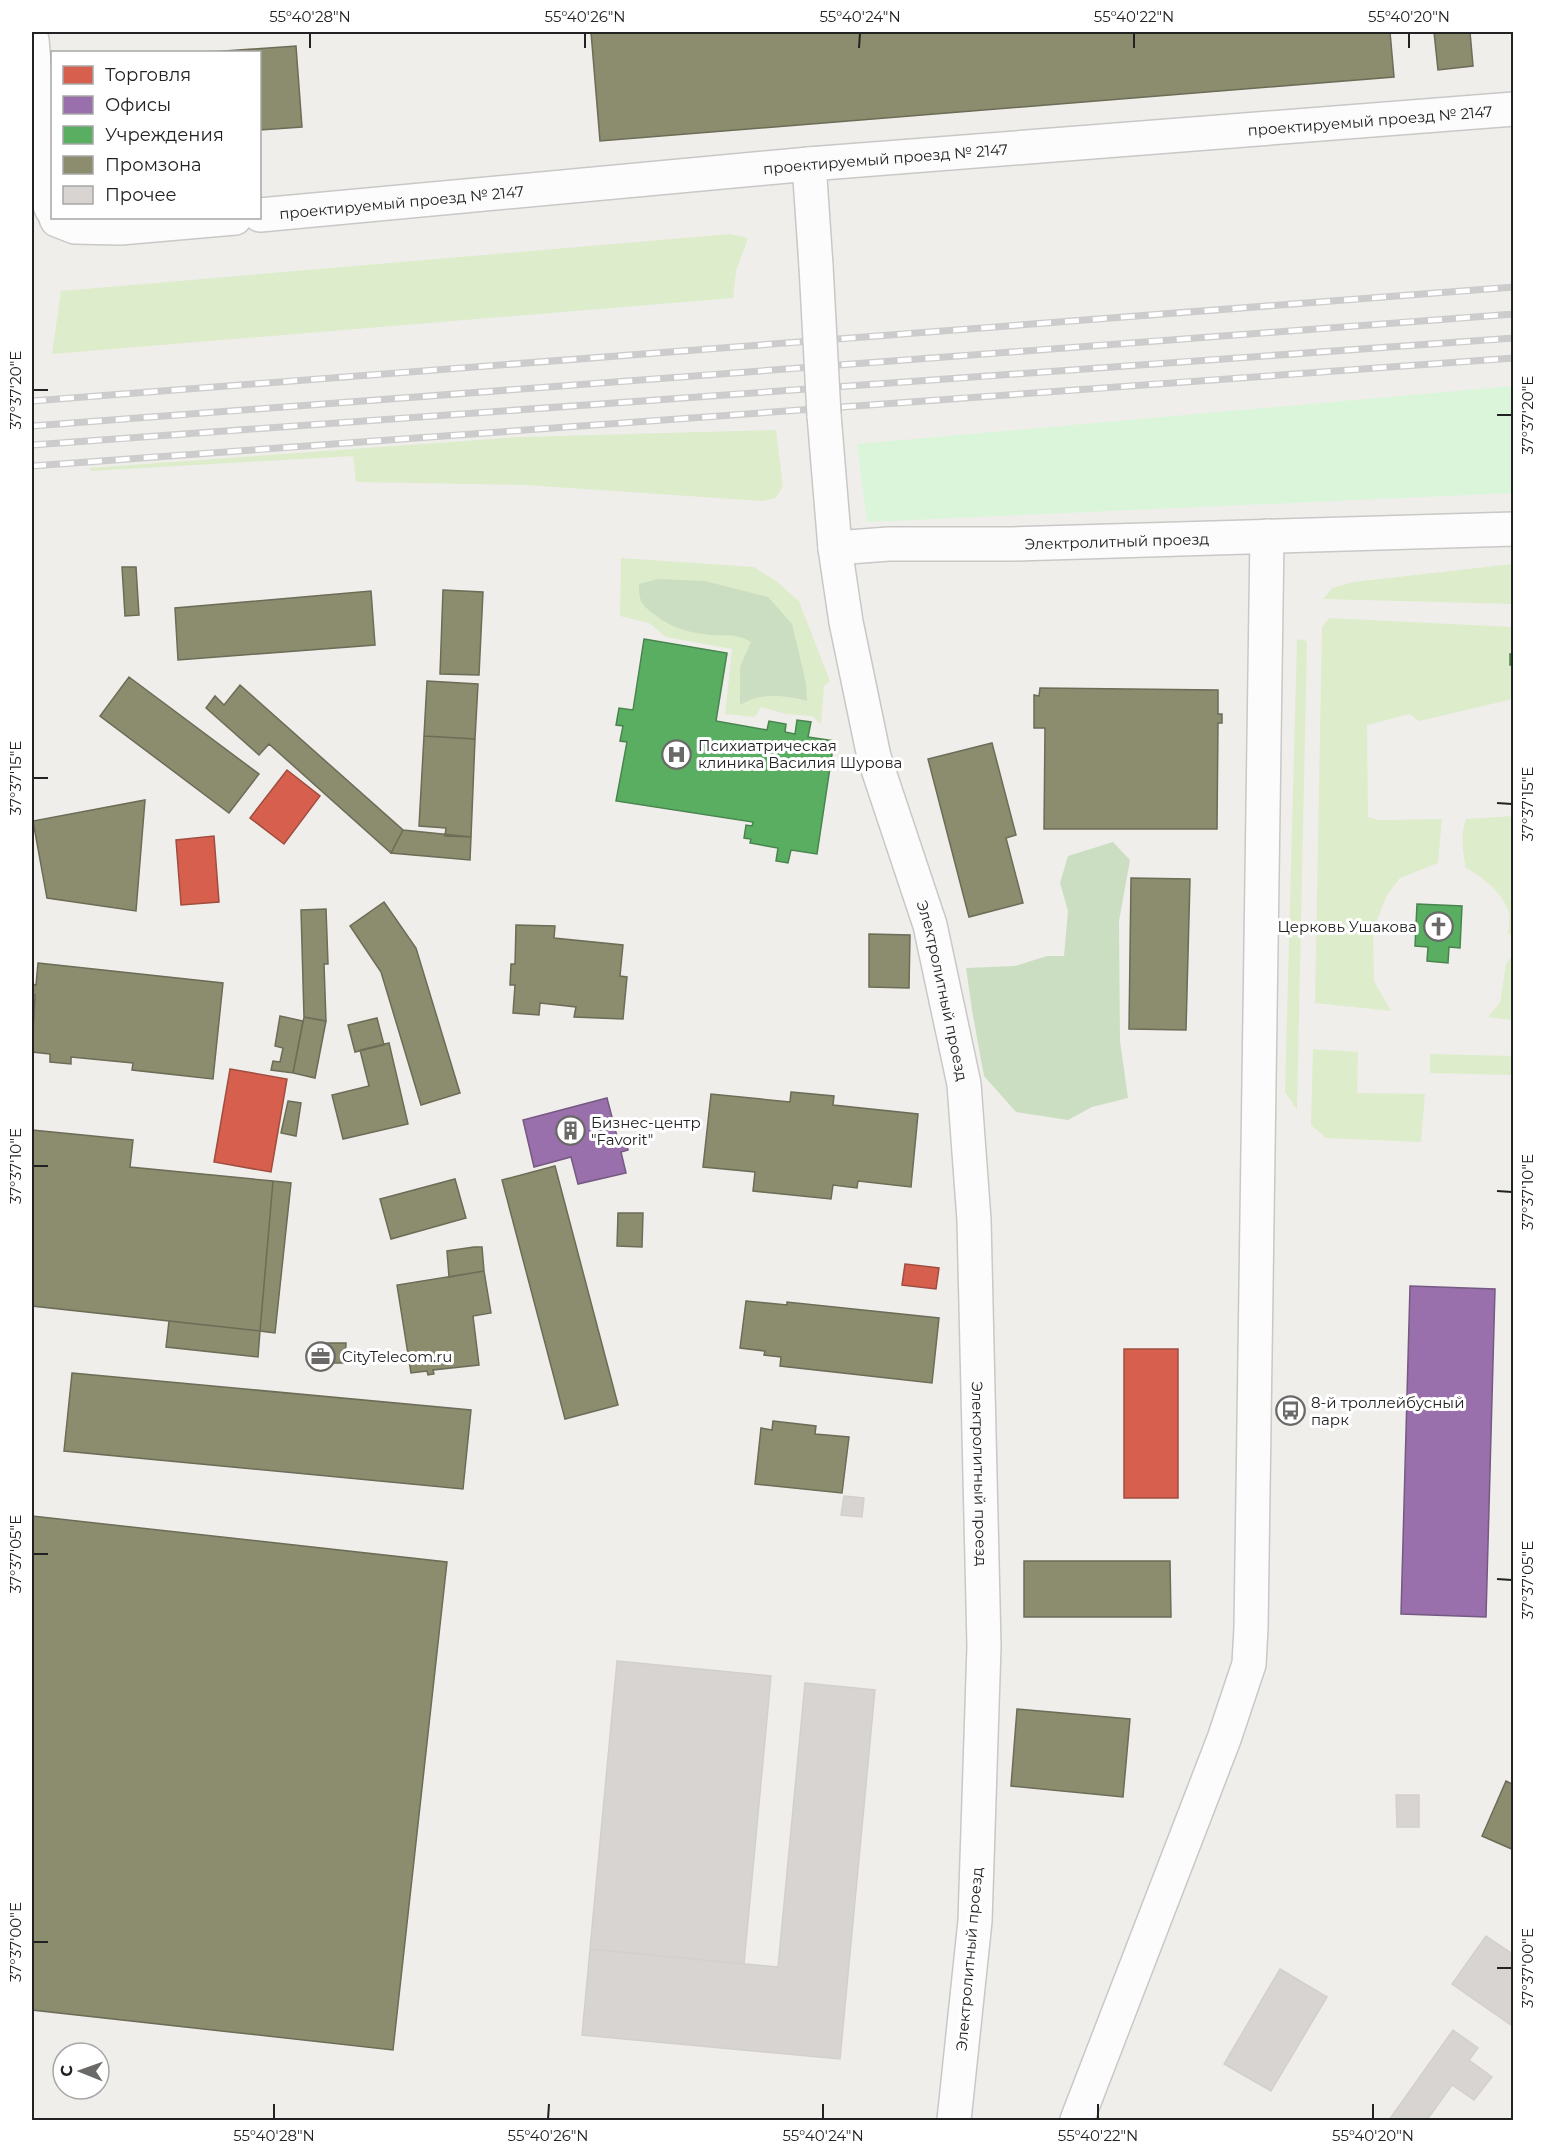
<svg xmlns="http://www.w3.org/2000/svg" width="1545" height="2152" viewBox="0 0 1545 2152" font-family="Montserrat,sans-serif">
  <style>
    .grass { fill: #ddeccb }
    .forest { fill: #cbdec1 }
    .park { fill: #daf5da }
    .shops { fill: #d6604d; stroke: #a04d40; stroke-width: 1.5 }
    .offices { fill: #9970ab; stroke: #755982; stroke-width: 1.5 }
    .public { fill: #5aae61; stroke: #49844e; stroke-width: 1.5 }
    .industry { fill: #8c8c6e; stroke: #6c6c57; stroke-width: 1.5 }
    .building { fill: #d7d4d2; stroke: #d3d0cc; stroke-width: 1.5 }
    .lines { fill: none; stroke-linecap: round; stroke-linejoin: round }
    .tertiary-casing { stroke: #c9c8c7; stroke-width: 36 }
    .tertiary { stroke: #fdfcfc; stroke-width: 33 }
    .rail-casing { stroke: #ccc; stroke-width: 7 }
    .rail { stroke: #fff; stroke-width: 4.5; stroke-dasharray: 14; stroke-linecap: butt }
    .tertiary-bridge-casing { stroke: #c9c8c7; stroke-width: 36; stroke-linecap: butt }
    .tertiary-bridge { stroke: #fdfcfc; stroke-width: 33 }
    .ticks { fill: none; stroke: #222; stroke-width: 2 }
    .labels { text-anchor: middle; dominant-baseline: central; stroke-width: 6; stroke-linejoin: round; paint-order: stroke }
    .street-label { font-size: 15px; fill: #222; stroke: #fff }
    .poi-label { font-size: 15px; fill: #222; stroke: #fff; text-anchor: start }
    .neatline { fill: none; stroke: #222; stroke-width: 2 }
    .ticks-label { font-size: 15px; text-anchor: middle; fill: #222 }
  </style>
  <rect width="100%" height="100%" fill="#f0eeeb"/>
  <path class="grass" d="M730 234 748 238 736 271 733 298 52 354 61 291Z
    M776 430 783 486 776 498 762 501 525 485 356 482 353 456 91 471 89 468 519 437Z
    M621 558 754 567 776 581 799 601 830 681 824 686 821 724 812 716 786 714 761 707 755 717 725 714 732 649 666 637 649 623 620 616Z
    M1513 564V604L1323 599 1332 588 1353 582Z
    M1329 618 1513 627V699L1419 721 1410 714 1367 725 1368 817 1379 820 1442 819 1438 863 1400 878 1387 895 1373 930 1374 981 1391 1011 1315 1003 1322 627Z
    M1297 639 1307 641 1297 1110 1285 1092Z
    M1513 816 1514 937H1512L1508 933C1509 927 1510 920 1509 913 1504 894 1483 877 1466 868 1463 853 1460 834 1466 819Z
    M1510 958H1513V1017L1511 1020 1488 1017 1500 1003 1506 964Z
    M1313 1049 1358 1052 1357 1093 1425 1094 1421 1142 1326 1138 1311 1125Z
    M1430 1054 1513 1056V1075L1430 1073Z"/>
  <path class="forest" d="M658 579 705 581 768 597 792 624 806 683 807 701C783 695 762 692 740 705V667L751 642C735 633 728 636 711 635 690 633 671 628 655 615 641 604 639 602 639 584Z
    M1113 842 1130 860 1119 921 1120 1041 1128 1098 1092 1107 1068 1120 1016 1112 984 1076 972 1010 966 968 1015 966 1047 956H1064L1068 911 1060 883 1068 856Z"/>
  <path class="park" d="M1513 386V493L867 522 857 444Z"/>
  <path class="shops" d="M287 770 320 796 284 844 250 818Z
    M214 836 219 902 181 905 176 840Z
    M230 1069 287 1079 271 1172 214 1162Z
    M905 1264 939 1268 936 1289 902 1285Z
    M1124 1349H1178V1498H1124Z"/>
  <path class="offices" d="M607 1098 619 1144 626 1142 628 1150 621 1152 626 1173 578 1184 571 1157 534 1167 523 1120Z
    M1410 1286 1495 1289 1486 1617 1401 1614Z"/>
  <path class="public" d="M644 639 727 653 716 721 767 730 769 721 786 724 785 732 795 734 797 720 811 722 808 737 834 741 817 854 791 850 788 863 776 861 778 848 750 843 751 839 744 838 746 825 752 826 753 822 616 801 627 742 620 741 623 726 616 725 619 708 633 710Z
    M1510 654H1514V665H1510Z
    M1417 904 1462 906 1460 948 1449 947 1448 963 1427 961 1428 947 1415 946Z"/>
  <path class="industry" d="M591 32H1390L1394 77 600 141Z
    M1434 32H1470L1473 66 1438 70Z
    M296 46 302 127 260 130V52H210Z
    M122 567H136L139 615 125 616Z
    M443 590 483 592 479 675 440 674Z
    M371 591 375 645 178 660 175 608Z
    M129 677 259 774 229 813 100 716Z
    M427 681 478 684 475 739 424 736Z
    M240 685 403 830 391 853 269 744 259 755 206 708 215 696 224 705Z
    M1040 688 1218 690V714H1222V723H1218L1217 829H1044L1045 728H1034V695L1039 696Z
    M424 736 475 739 471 837 445 836 446 828 419 826Z
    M992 743 1016 835 1006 838 1023 903 969 917 928 759Z
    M145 800 136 911 47 898 33 821Z
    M403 830 471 837 470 860 391 853Z
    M1131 878 1190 879 1186 1030 1129 1029Z
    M384 902 416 948 460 1093 421 1105 381 972 350 926Z
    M326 909 328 964H324L326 1021 304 1017 301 910Z
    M516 925 555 926 554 938 623 945 620 976 627 977 623 1019 574 1017 576 1007 540 1003 539 1015 513 1013 515 985H510L511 964H515Z
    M869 934 910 935 909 988 869 987Z
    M38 963 223 983 213 1079 132 1070 133 1063 71 1057V1064L50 1062V1054L32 1052 35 995H32V984L36 985Z
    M280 1016 303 1021 293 1073 271 1070 273 1061 280 1062 283 1048 275 1046Z
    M304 1017 326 1021 315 1078 293 1073Z
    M377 1018 384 1045 355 1052 348 1025Z
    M389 1043 408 1124 343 1139 332 1095 369 1086 360 1050Z
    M791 1092 834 1096 833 1105 918 1114 911 1187 858 1181 857 1188 833 1185 831 1199 753 1191 755 1172 703 1167 711 1094 790 1102Z
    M288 1101 301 1103 296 1136 281 1133Z
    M32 1130 133 1140 130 1167 273 1181 260 1331 32 1306Z
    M555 1166 618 1405 565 1419 502 1180Z
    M455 1179 466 1218 391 1239 380 1199Z
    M273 1181 291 1183 275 1333 260 1331Z
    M618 1213H643L642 1247 617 1246Z
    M474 1247H482L484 1271 449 1277 447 1251Z
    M484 1271 491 1313 473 1316 479 1365 433 1370 434 1374 428 1375 427 1371 411 1373 397 1285Z
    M746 1301 787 1305V1302L939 1318 932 1383 780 1366 781 1357 764 1355 765 1351 740 1348Z
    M169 1321 260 1331 258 1357 166 1347Z
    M319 1343H346L345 1363H319Z
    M72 1373 471 1410 463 1489 64 1451Z
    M773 1421 816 1426 815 1434 849 1437 842 1493 755 1484 761 1428 772 1430Z
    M32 1516 447 1562 393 2050 32 2010Z
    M1024 1561H1170L1171 1617H1024Z
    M1017 1709 1130 1719 1123 1797 1011 1786Z
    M1506 1781 1514 1785V1850L1482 1836Z"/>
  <path class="building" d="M844 1496 864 1498 862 1517 841 1515Z
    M617 1661 771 1676 744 1964 590 1949Z
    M805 1683 875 1690 840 2059 582 2035 590 1949 778 1967Z
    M1396 1795H1419V1827H1397Z
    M1486 1936 1514 1955V2027L1452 1984Z
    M1280 1969 1327 1997 1271 2091 1224 2064Z
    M1453 2030 1478 2048 1469 2060 1492 2077 1474 2100 1452 2085 1427 2120H1389Z"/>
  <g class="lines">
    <defs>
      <g id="tertiary">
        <path d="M32 40 45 194 52 210"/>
        <path d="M809 164 816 266"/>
        <path id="s1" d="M260 215 809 164 1514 109"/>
        <path d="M56 218 57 220 75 227 120 228 235 218"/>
        <path id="s2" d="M824 415 835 548 846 622 874 757 930 925 964 1084 974 1220 984 1646 975 1921 954 2120"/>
        <path id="s3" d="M835 548 889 544H1012L1514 529"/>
        <path d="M1077 2120 1224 1739 1249 1664 1251 1628 1267 536"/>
      </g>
    </defs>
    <use href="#tertiary" class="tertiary-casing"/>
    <use href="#tertiary" class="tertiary"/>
    <defs>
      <path id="rail" d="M32 401 1514 287
        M32 426 1514 314
        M32 445 1514 338
        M32 466 1514 358"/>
    </defs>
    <use href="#rail" class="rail-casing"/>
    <use href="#rail" class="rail"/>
    <defs>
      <path id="tertiary-bridge" d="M816 266 824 415"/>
    </defs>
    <use href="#tertiary-bridge" class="tertiary-bridge-casing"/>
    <use href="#tertiary-bridge" class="tertiary-bridge"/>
  </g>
  <path class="ticks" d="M310 48V33M585 48V33M859 48 860 33M1134 48V33M1409 48V33M33 390H48M1497 415H1512M33 778H48M1497 803 1512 804M33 1166H48M1497 1191 1512 1192M33 1554H48M1497 1579 1512 1580M33 1942H48M1497 1968H1512M274 2119V2104M548 2119 549 2104M823 2119V2104M1098 2119V2104M1373 2119V2104"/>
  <defs>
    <symbol id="hospital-ring" viewBox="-11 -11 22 22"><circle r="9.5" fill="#fff" stroke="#6a6968" stroke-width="1.5"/><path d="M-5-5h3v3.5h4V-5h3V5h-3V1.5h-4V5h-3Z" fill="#6a6968"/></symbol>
    <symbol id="church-ring" viewBox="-11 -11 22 22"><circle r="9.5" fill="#fff" stroke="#6a6968" stroke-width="1.5"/><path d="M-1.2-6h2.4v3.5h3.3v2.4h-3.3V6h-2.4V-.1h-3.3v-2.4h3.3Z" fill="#6a6968"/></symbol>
    <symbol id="building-ring" viewBox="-11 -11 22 22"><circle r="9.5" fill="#fff" stroke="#6a6968" stroke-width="1.5"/><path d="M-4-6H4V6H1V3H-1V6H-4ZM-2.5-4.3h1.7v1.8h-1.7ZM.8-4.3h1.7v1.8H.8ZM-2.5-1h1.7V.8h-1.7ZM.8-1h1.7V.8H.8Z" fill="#6a6968"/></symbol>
    <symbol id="office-ring" viewBox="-11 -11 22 22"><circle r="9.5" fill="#fff" stroke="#6a6968" stroke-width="1.5"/><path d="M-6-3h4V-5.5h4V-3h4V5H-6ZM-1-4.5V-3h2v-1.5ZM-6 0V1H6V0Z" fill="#6a6968"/></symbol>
    <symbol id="bus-ring" viewBox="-11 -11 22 22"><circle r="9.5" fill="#fff" stroke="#6a6968" stroke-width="1.5"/><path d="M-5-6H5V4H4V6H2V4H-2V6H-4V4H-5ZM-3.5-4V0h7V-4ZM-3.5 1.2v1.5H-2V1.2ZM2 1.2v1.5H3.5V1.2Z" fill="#6a6968"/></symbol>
  </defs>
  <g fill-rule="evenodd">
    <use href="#hospital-ring" x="660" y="738" width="33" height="33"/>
    <use href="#church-ring" x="1422" y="910" width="33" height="33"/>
    <use href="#building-ring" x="554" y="1114" width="33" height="33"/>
    <use href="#office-ring" x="304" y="1340" width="33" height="33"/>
    <use href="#bus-ring" x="1274" y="1394" width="33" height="33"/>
  </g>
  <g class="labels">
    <g class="street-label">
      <text stroke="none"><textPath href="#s1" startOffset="1114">проектируемый проезд № 2147</textPath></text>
      <text stroke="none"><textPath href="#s1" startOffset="628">проектируемый проезд № 2147</textPath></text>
      <text stroke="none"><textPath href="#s1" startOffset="142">проектируемый проезд № 2147</textPath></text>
      <text stroke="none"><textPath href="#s3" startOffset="282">Электролитный проезд</textPath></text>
      <text stroke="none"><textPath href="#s2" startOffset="590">Электролитный проезд</textPath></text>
      <text stroke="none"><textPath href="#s2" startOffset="1076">Электролитный проезд</textPath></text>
      <text transform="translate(969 1959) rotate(-85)">Электролитный проезд</text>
    </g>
    <g class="poi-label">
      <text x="698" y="745">Психиатрическая<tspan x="698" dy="17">клиника Василия Шурова</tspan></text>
      <text x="1417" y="926" text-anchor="end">Церковь Ушакова</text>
      <text x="591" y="1122">Бизнес-центр<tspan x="591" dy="17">"Favorit"</tspan></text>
      <text x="342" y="1356">CityTelecom.ru</text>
      <text x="1311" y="1402">8-й троллейбусный<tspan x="1311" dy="17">парк</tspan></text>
    </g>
  </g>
  <rect width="1545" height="2152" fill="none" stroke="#ffffff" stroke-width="66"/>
  <rect x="51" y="51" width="210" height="168" fill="#ffffff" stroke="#a7a7a7" stroke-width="1.5"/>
  <rect x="63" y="66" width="30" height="18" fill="#d6604d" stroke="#a7a7a7" stroke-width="1.5"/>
  <text x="105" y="81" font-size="18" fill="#222222">Торговля</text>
  <rect x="63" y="96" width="30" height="18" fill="#9970ab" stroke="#a7a7a7" stroke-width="1.5"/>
  <text x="105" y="111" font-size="18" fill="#222222">Офисы</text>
  <rect x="63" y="126" width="30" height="18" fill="#5aae61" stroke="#a7a7a7" stroke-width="1.5"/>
  <text x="105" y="141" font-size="18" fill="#222222">Учреждения</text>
  <rect x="63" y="156" width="30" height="18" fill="#8c8c6e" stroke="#a7a7a7" stroke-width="1.5"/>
  <text x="105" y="171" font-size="18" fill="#222222">Промзона</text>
  <rect x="63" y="186" width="30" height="18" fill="#d7d4d2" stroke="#a7a7a7" stroke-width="1.5"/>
  <text x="105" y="201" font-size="18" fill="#222222">Прочее</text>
  <g transform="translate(81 2071) rotate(271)"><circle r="28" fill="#ffffff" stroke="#a7a7a7" stroke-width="1.5"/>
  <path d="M0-4.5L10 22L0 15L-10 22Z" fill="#6a6968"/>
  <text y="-9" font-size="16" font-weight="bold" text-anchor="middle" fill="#222222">С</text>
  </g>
  <rect x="33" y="33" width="1479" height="2086" class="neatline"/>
  <g class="ticks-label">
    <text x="310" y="22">55°40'28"N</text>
    <text x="585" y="22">55°40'26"N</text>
    <text x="860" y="22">55°40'24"N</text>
    <text x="1134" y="22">55°40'22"N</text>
    <text x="1409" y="22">55°40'20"N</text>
    <text transform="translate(16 390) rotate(-90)" y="5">37°37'20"E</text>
    <text transform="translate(1528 415) rotate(-90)" y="5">37°37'20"E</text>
    <text transform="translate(16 778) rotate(-90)" y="5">37°37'15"E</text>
    <text transform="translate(1528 804) rotate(-90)" y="5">37°37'15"E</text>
    <text transform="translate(16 1166) rotate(-90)" y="5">37°37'10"E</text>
    <text transform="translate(1528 1192) rotate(-90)" y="5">37°37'10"E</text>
    <text transform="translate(16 1554) rotate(-90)" y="5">37°37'05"E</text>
    <text transform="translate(1528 1580) rotate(-90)" y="5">37°37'05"E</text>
    <text transform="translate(16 1942) rotate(-90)" y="5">37°37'00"E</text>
    <text transform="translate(1528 1968) rotate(-90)" y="5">37°37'00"E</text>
    <text x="274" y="2141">55°40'28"N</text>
    <text x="548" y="2141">55°40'26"N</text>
    <text x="823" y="2141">55°40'24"N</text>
    <text x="1098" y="2141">55°40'22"N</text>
    <text x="1373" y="2141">55°40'20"N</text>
  </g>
</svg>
